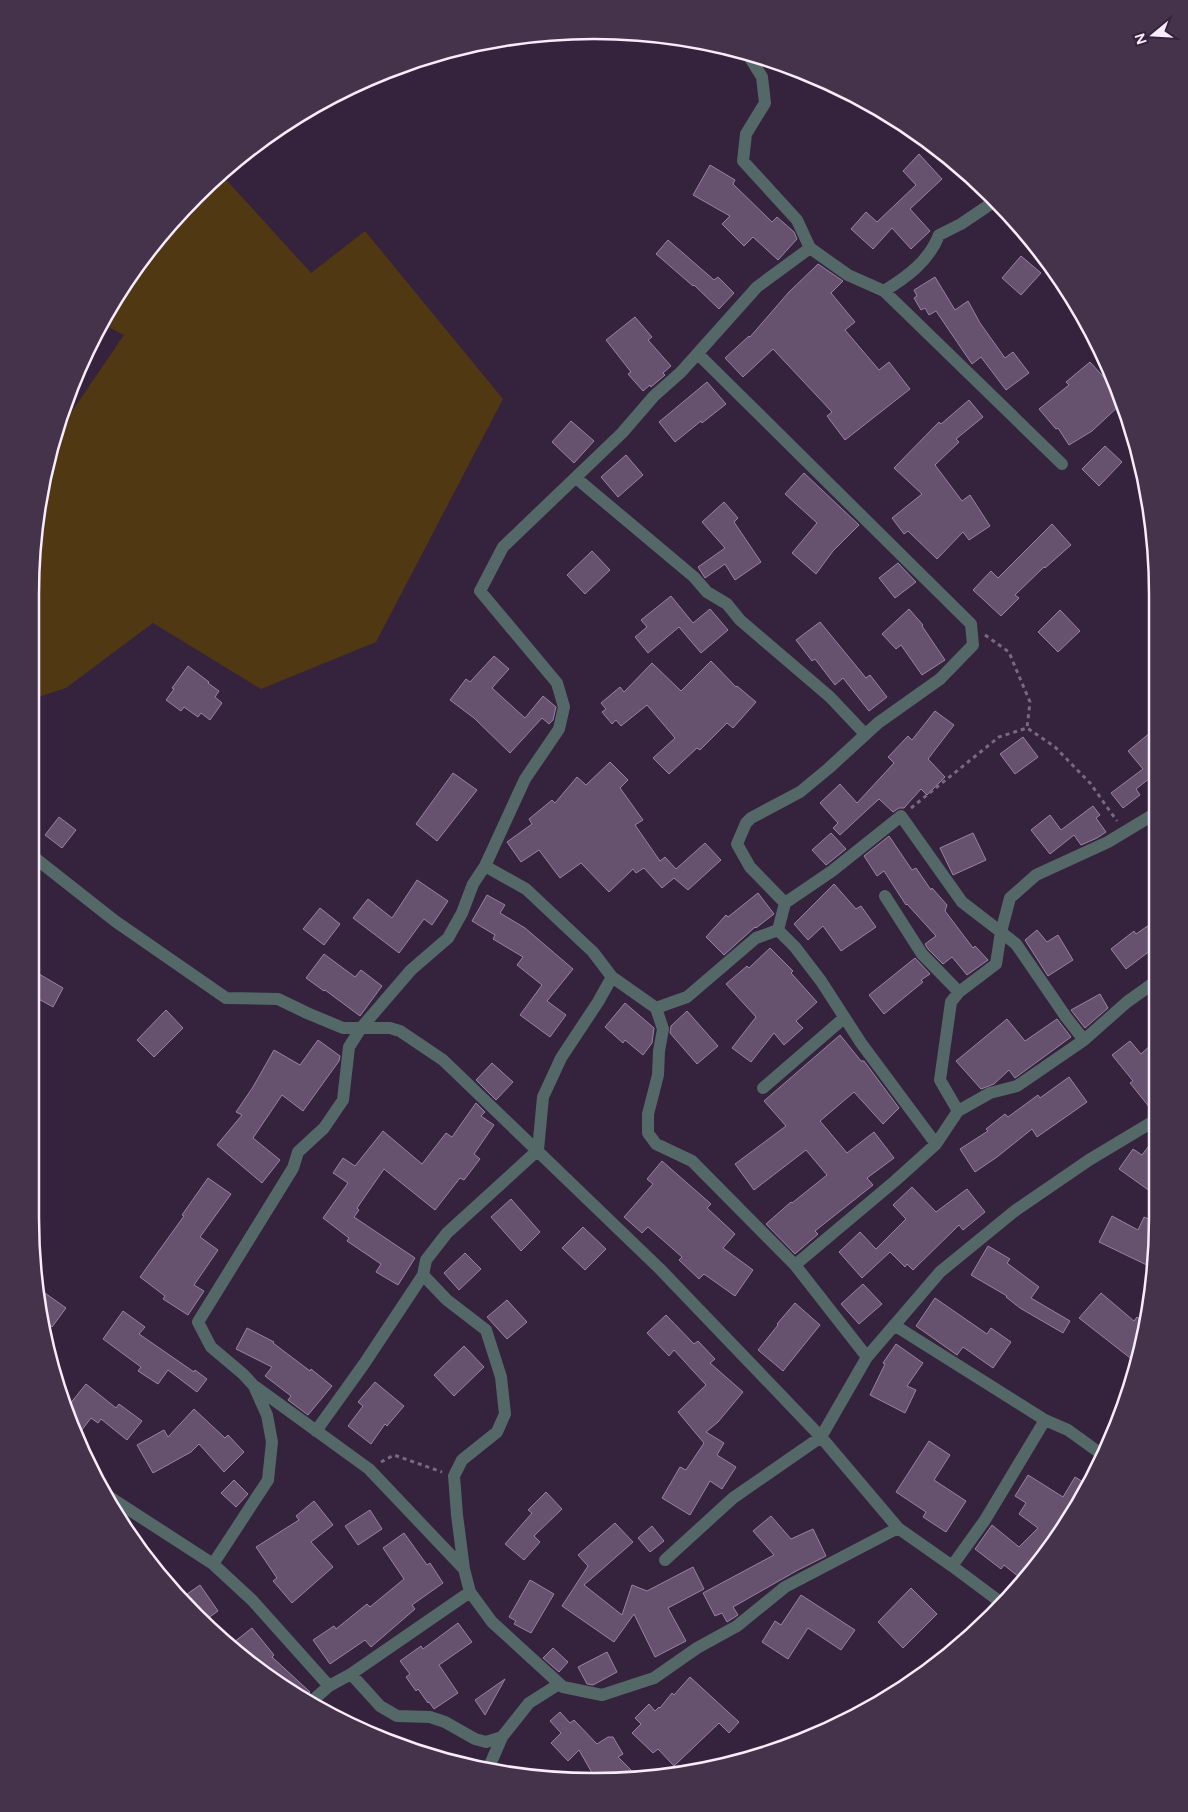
<svg xmlns="http://www.w3.org/2000/svg" width="1188" height="1812" viewBox="0 0 1188 1812" font-family="Figtree,sans-serif">
  <style>
    .green { fill: #503812 }
    .building { fill: #66516e; stroke: #9982a2 }
    .lines { fill: none; stroke-linecap: round; stroke-linejoin: round }
    .path { stroke: #79697f; stroke-width: 3; stroke-dasharray: 4 4; stroke-linecap: butt }
    .minor { stroke: #546868; stroke-width: 12 }
    .rim { fill: none; stroke: #f8ebfc; stroke-width: 2.5 }
  </style>
  <rect width="100%" height="100%" fill="#35223c"/>
  <path class="green" d="M221 174 311 273 365 231 503 399 376 642 261 689 153 623 66 688 35 698V520L49 448 51 442 124 335 102 324 170 222Z"/>
  <path class="building" d="M919 154 942 179 910 209 930 231 911 249 892 228 873 249 851 229 866 212 877 222 916 185 903 171Z
    M710 165 735 180 733 184 772 222 777 217 794 232 797 239 778 260 753 237 744 246 722 224 730 216 693 195Z
    M668 240 714 280 718 277 734 293 719 309 694 285 693 286 656 254Z
    M1021 256 1041 273 1021 295 1002 278Z
    M818 264 843 281 831 293 855 322 845 330 879 370 889 362 910 389 845 440 827 416 832 412 773 349 743 377 725 358 749 336 750 337 789 292Z
    M935 277 955 310 968 301 980 323 1005 358 1013 352 1029 373 1006 390 981 357 972 364 936 311 929 315 925 308 921 310 914 298 917 296 914 290Z
    M635 317 652 337 648 340 671 366 663 373 665 375 651 387 650 385 643 391 628 374 631 372 606 340Z
    M1090 362 1119 394 1122 403 1092 431 1069 445 1058 428 1056 429 1039 409 1069 385 1066 382Z
    M707 382 726 404 702 423 701 421 675 442 659 422Z
    M969 400 983 417 956 439 959 442 935 465 962 501 970 495 990 526 969 540 963 532 937 559 908 531 904 534 892 518 922 494 894 468 939 422 941 424Z
    M571 421 594 441 574 463 552 442Z
    M1105 446 1122 462 1099 486 1082 469Z
    M626 455 643 475 618 497 601 477Z
    M804 473 859 525 833 551 816 574 792 553 817 523 785 494Z
    M724 502 738 518 734 522 761 562 735 580 725 564 705 578 698 567 725 548 702 522Z
    M1052 524 1071 545 1045 568 1044 567 1015 595 1019 598 1001 616 973 590 991 571 998 578Z
    M592 551 610 570 585 594 567 575Z
    M898 563 916 582 895 598 879 578Z
    M671 596 693 623 710 609 728 630 701 653 679 627 648 653 635 637 647 627 641 620Z
    M909 609 923 625 922 626 945 660 922 675 901 645 896 649 882 634Z
    M1060 610 1080 631 1058 652 1038 632Z
    M820 622 866 678 870 675 887 697 869 711 843 678 835 685 815 659 812 661 796 640Z
    M494 656 509 669 492 688 525 718 543 696 556 707 553 720 549 724 542 718 510 753 474 718 450 700 466 679 470 682Z
    M711 661 736 687 737 686 756 702 733 728 727 723 700 750 697 748 669 774 653 758 675 738 647 705 621 726 616 720 612 724 602 712 606 709 601 703 620 687 624 692 652 663 681 691Z
    M188 666 209 682 208 683 219 691 215 697 222 703 210 720 201 713 198 717 184 707 181 711 166 700 174 689 172 688Z
    M935 711 954 725 928 759 945 777 927 795 921 789 904 808H899L893 812 879 799 840 835 833 828 838 823 820 803 840 784 857 803 894 763 888 757 908 736 912 740Z
    M1156 728V785L1150 778 1136 789 1140 795 1123 808 1111 793 1143 769 1128 751Z
    M1023 737 1038 757 1015 774 1000 754Z
    M610 762 628 780 620 788 643 820 635 825 660 861 665 857 676 869 705 843 721 860 688 890 674 878 662 888 644 868 636 873 633 869 609 892 581 863 560 878 539 850 521 862 507 842 532 824 529 819 552 800 555 803 577 777 586 785Z
    M453 773 477 790 437 841 416 824Z
    M1093 806 1100 815 1096 818 1106 832 1097 838 1081 845 1074 835 1050 854 1031 830 1050 815 1061 830Z
    M59 817 76 830 62 848 45 835Z
    M831 833 846 849 826 865 812 850Z
    M973 833 986 860 953 875 940 848Z
    M889 836 912 870 916 868 931 890 932 888 947 905 945 911 973 948 975 946 988 960 967 975 952 957 943 964 928 949 925 944 936 936 907 904 906 905 884 871 877 876 864 856Z
    M417 880 448 901 432 925 424 919 399 953 353 918 368 899 392 918Z
    M834 884 856 909 861 906 876 927 841 951 823 926 808 940 794 924Z
    M758 893 774 914 756 928 755 927 724 955 706 937 726 915 728 917Z
    M487 895 505 905 500 913 525 928 573 969 547 1001 566 1015 550 1037 520 1015 542 985 517 965 523 957 493 939 495 935 472 921Z
    M320 908 340 924 324 945 303 929Z
    M1155 921V947L1126 969 1111 949 1134 931 1136 934Z
    M1037 930 1047 942 1058 935 1073 960 1048 976 1025 940Z
    M770 948 793 971 791 973 817 1002 796 1021 803 1028 784 1045 774 1033 751 1062 732 1048 756 1017 726 984 747 966 749 968Z
    M324 954 355 977 361 970 382 986 360 1016 325 990 324 991 306 978Z
    M915 958 930 974 921 980 923 982 884 1014 869 995Z
    M39 974 63 988 53 1007 35 997V982Z
    M1100 994 1108 1008 1085 1028 1071 1010Z
    M625 1003 654 1028 652 1043 643 1055 625 1040 623 1043 605 1027Z
    M166 1010 183 1028 154 1057 137 1040Z
    M687 1011 718 1046 697 1064 670 1033 671 1026Z
    M1007 1019 1025 1041 1057 1019 1071 1037 1015 1078 1009 1070 994 1084 981 1089 956 1061Z
    M840 1035 861 1061H864L899 1108 883 1124 854 1092 820 1121 847 1153 874 1132 894 1158 867 1178 873 1185 815 1231 818 1234 795 1254 766 1224 791 1202 792 1203 827 1175 806 1150 754 1190 735 1164 786 1126 764 1101Z
    M318 1040 340 1056 339 1061 303 1111 282 1095 253 1138 280 1160 262 1183 217 1145 242 1115 236 1112 253 1087 274 1050 300 1065Z
    M1130 1041 1141 1054 1154 1042V1113L1130 1083 1133 1081 1112 1055Z
    M492 1063 513 1082 496 1100 476 1080Z
    M1069 1077 1087 1102 1037 1137 1032 1129 997 1157 975 1172 960 1149 988 1131 986 1129 1005 1114 1008 1117 1038 1095 1040 1098Z
    M476 1103 485 1112 481 1116 494 1125 474 1154 480 1159 464 1180 460 1178 435 1210 384 1169 357 1208 359 1210 354 1217 415 1258 398 1285 376 1272 381 1264 347 1241 349 1238 323 1218 348 1183 333 1173 343 1158 355 1166 383 1131 422 1164 446 1133 452 1137Z
    M1154 1139V1194L1119 1169 1133 1149 1142 1155Z
    M662 1161 711 1204 707 1208 735 1234 723 1248 753 1270 735 1296 704 1274 699 1279 679 1260 682 1257 648 1227 642 1233 624 1217 653 1184 647 1179Z
    M208 1178 231 1194 200 1237 218 1250 194 1285 204 1291 188 1315 163 1299 165 1296 140 1277 184 1216 182 1215Z
    M912 1187 936 1212 967 1189 985 1212 963 1230 959 1225 913 1270 907 1264 905 1267 890 1252 862 1278 839 1252 860 1232 876 1249 906 1219 893 1205Z
    M511 1199 540 1232 521 1251 491 1217Z
    M1112 1216 1138 1230 1144 1217 1153 1221V1268L1099 1242Z
    M583 1227 606 1249 585 1270 562 1248Z
    M988 1246 1010 1259 1007 1263 1039 1287 1031 1298 1070 1321 1063 1333 1020 1308 1006 1297 1007 1296 971 1275Z
    M465 1253 481 1269 459 1290 444 1273Z
    M863 1284 882 1304 859 1324 841 1304Z
    M35 1286 66 1308 52 1327 41 1319Z
    M1101 1293 1134 1321 1137 1317 1147 1324 1141 1353 1134 1361 1079 1318Z
    M935 1298 987 1334 991 1328 1011 1342 993 1368 963 1347 957 1355 916 1326Z
    M507 1300 527 1322 507 1339 487 1317Z
    M795 1303 820 1325 783 1371 758 1350 778 1325 777 1324Z
    M123 1311 145 1327 139 1334 194 1372 195 1370 207 1379 197 1392 168 1370 158 1384 138 1371 141 1367 103 1339Z
    M666 1315 694 1344 698 1341 715 1359 710 1363 743 1392 718 1422 706 1432 724 1443 717 1455 736 1467 722 1489 710 1481 690 1515 662 1498 680 1467 686 1470 704 1443 678 1412 706 1385 674 1350 669 1356 647 1333Z
    M247 1328 274 1342 273 1343 310 1371 311 1369 332 1386 308 1415 288 1400 291 1396 265 1376 272 1367 236 1349Z
    M896 1344 923 1363 907 1386 916 1390 905 1413 870 1395 885 1364 883 1363Z
    M464 1346 484 1367 454 1396 434 1375Z
    M375 1382 404 1406 387 1426 385 1424 371 1444 348 1426 363 1406 358 1402Z
    M86 1384 116 1408 119 1404 142 1421 127 1440 101 1419 98 1423 91 1418 78 1435 65 1410Z
    M194 1409 225 1438 228 1435 244 1452 224 1472 199 1444 191 1452 153 1473 137 1445 164 1430 168 1437Z
    M929 1441 950 1455 934 1480 966 1501 946 1532 923 1517 926 1512 896 1492Z
    M1028 1475 1063 1497 1075 1477 1088 1485 1024 1581 1004 1565 1001 1569 975 1549 992 1525 1019 1547 1038 1528 1019 1514 1026 1503 1015 1496Z
    M234 1480 248 1494 236 1507 221 1493Z
    M546 1492 562 1509 534 1536 540 1542 524 1560 505 1544 532 1513 528 1510Z
    M314 1501 333 1525 311 1542 333 1567 292 1603 273 1581 277 1578 256 1547 299 1520 296 1516Z
    M370 1510 382 1529 358 1545 345 1526Z
    M771 1516 791 1539 813 1529 826 1556 798 1570 733 1607 738 1615 727 1622 722 1613 715 1616 703 1593 774 1555 753 1531Z
    M615 1523 633 1542 584 1585 622 1615 632 1585 647 1591 693 1567 704 1589 668 1608 686 1641 655 1657 634 1614 614 1642 562 1606 588 1566 578 1555Z
    M652 1526 664 1541 650 1552 638 1538Z
    M404 1533 427 1565 430 1563 443 1583 412 1605 415 1609 371 1647 365 1640 330 1664 313 1640 334 1626 336 1629 367 1604 370 1607 404 1579 383 1548Z
    M530 1580 554 1594 531 1633 514 1624 516 1621 509 1617Z
    M200 1585 218 1611 204 1621 180 1599Z
    M911 1588 937 1614 903 1648 878 1622Z
    M801 1595 855 1630 841 1650 808 1628 788 1659 762 1642 775 1621 781 1625Z
    M458 1623 472 1642 439 1665 458 1693 434 1709 429 1702 428 1703 418 1689 416 1691 406 1677 410 1674 400 1661 421 1646 423 1649Z
    M252 1628 274 1655 272 1657 310 1692 305 1697 250 1665 229 1646Z
    M553 1648 568 1662 559 1672 543 1658Z
    M607 1652 617 1672 593 1685 587 1684 578 1667Z
    M690 1677 739 1722 729 1733 719 1723 674 1766 658 1749 653 1753 632 1733 641 1724 635 1718 649 1704 655 1711 659 1707 660 1708 672 1693 674 1695Z
    M505 1679 485 1715 475 1700Z
    M560 1712 570 1723 574 1720 597 1744 608 1737H613L623 1754 618 1757 637 1776 595 1778 579 1750 568 1761 551 1743 561 1733 550 1721Z"/>
  <g class="lines">
    <path class="path" d="M985 635 1009 652 1016 669 1030 702 1027 728
      M911 808 999 737 1027 728 1055 747 1090 783 1117 821
      M381 1462 394 1455 442 1472"/>
    <path class="minor" d="M747 53 762 77 765 103 746 134 743 161 797 220 810 248
      M884 291 1062 464
      M698 354 971 624 973 645 940 679 878 723 829 768 800 792 751 818 746 823 737 844 750 867 785 903
      M576 478 694 577 707 592 727 604 740 620 830 697 865 734
      M35 858 115 921 226 998 278 999 307 1013 343 1028H390L400 1031 443 1060 660 1269 821 1437 898 1528 952 1566 1003 1604
      M485 866 526 889 593 952 612 977 598 1002 561 1058 543 1097 538 1150 447 1233 426 1260 423 1275 447 1300 486 1330 501 1377 505 1414 497 1432 462 1460 454 1476 457 1515 464 1569 470 1592 492 1622 563 1687 602 1695 654 1678 697 1648 737 1626 785 1587 898 1528
      M885 896 922 954 959 992
      M778 930 785 903 832 871 901 816 962 902 1001 932 1010 898 1036 875 1108 842 1156 813
      M612 977 656 1008 687 997 756 938 778 930 795 947 821 981 861 1043 936 1144
      M656 1008 663 1029 659 1051 658 1075 648 1114V1133L656 1144 692 1161 795 1265 867 1357 821 1437 733 1498 665 1560
      M1084 1040 1127 1002 1155 982
      M763 1088 844 1018
      M795 1265 895 1181 936 1144 958 1111 990 1093 1017 1086 1084 1040 1066 1017 1016 944 1001 932 996 964 959 992 951 1002 940 1080 958 1111
      M894 1325 1045 1420 1068 1430 1104 1456
      M867 1357 940 1272 1016 1210 1089 1160 1154 1121
      M256 1387 369 1469 464 1569
      M316 1431 364 1364 423 1275
      M108 1496 213 1564 252 1600 329 1686 351 1674 470 1592
      M213 1564 268 1480 272 1442 267 1415 254 1386 243 1374 211 1347 198 1322 293 1168 298 1152 324 1128 343 1100 349 1047 361 1028 411 970 448 938 462 913 473 884 485 866 525 779 559 729 564 707 557 683 480 591 503 547 622 433 654 396 681 372 757 287 810 248 848 275 884 291C907 277 929 261 939 235L961 224 995 201
      M952 1566 985 1520 1045 1420
      M351 1674 380 1706 397 1716 430 1717 445 1722 475 1739 486 1742 502 1737
      M312 1701 329 1686
      M489 1770V1767L502 1737 529 1703 559 1684"/>
  </g>
  <path d="M0 0H1188V1812H0ZM594 39H594A555 555 0 0 1 1149 594V1218A555 555 0 0 1 594 1773H594A555 555 0 0 1 39 1218V594A555 555 0 0 1 594 39Z" fill="#45324b" fill-rule="evenodd"/>
  <path class="rim" d="M594 39H594A555 555 0 0 1 1149 594V1218A555 555 0 0 1 594 1773H594A555 555 0 0 1 39 1218V594A555 555 0 0 1 594 39Z"/>
  <g transform="translate(1153 35) rotate(252)" stroke="#35223c" stroke-width="4" paint-order="stroke">
  <path d="M0-4L9 19L0 12L-9 19Z" fill="#f8ebfc"/>
  <text y="-8" font-size="14" font-weight="bold" text-anchor="middle" fill="#f8ebfc">N</text>
  </g>
</svg>
